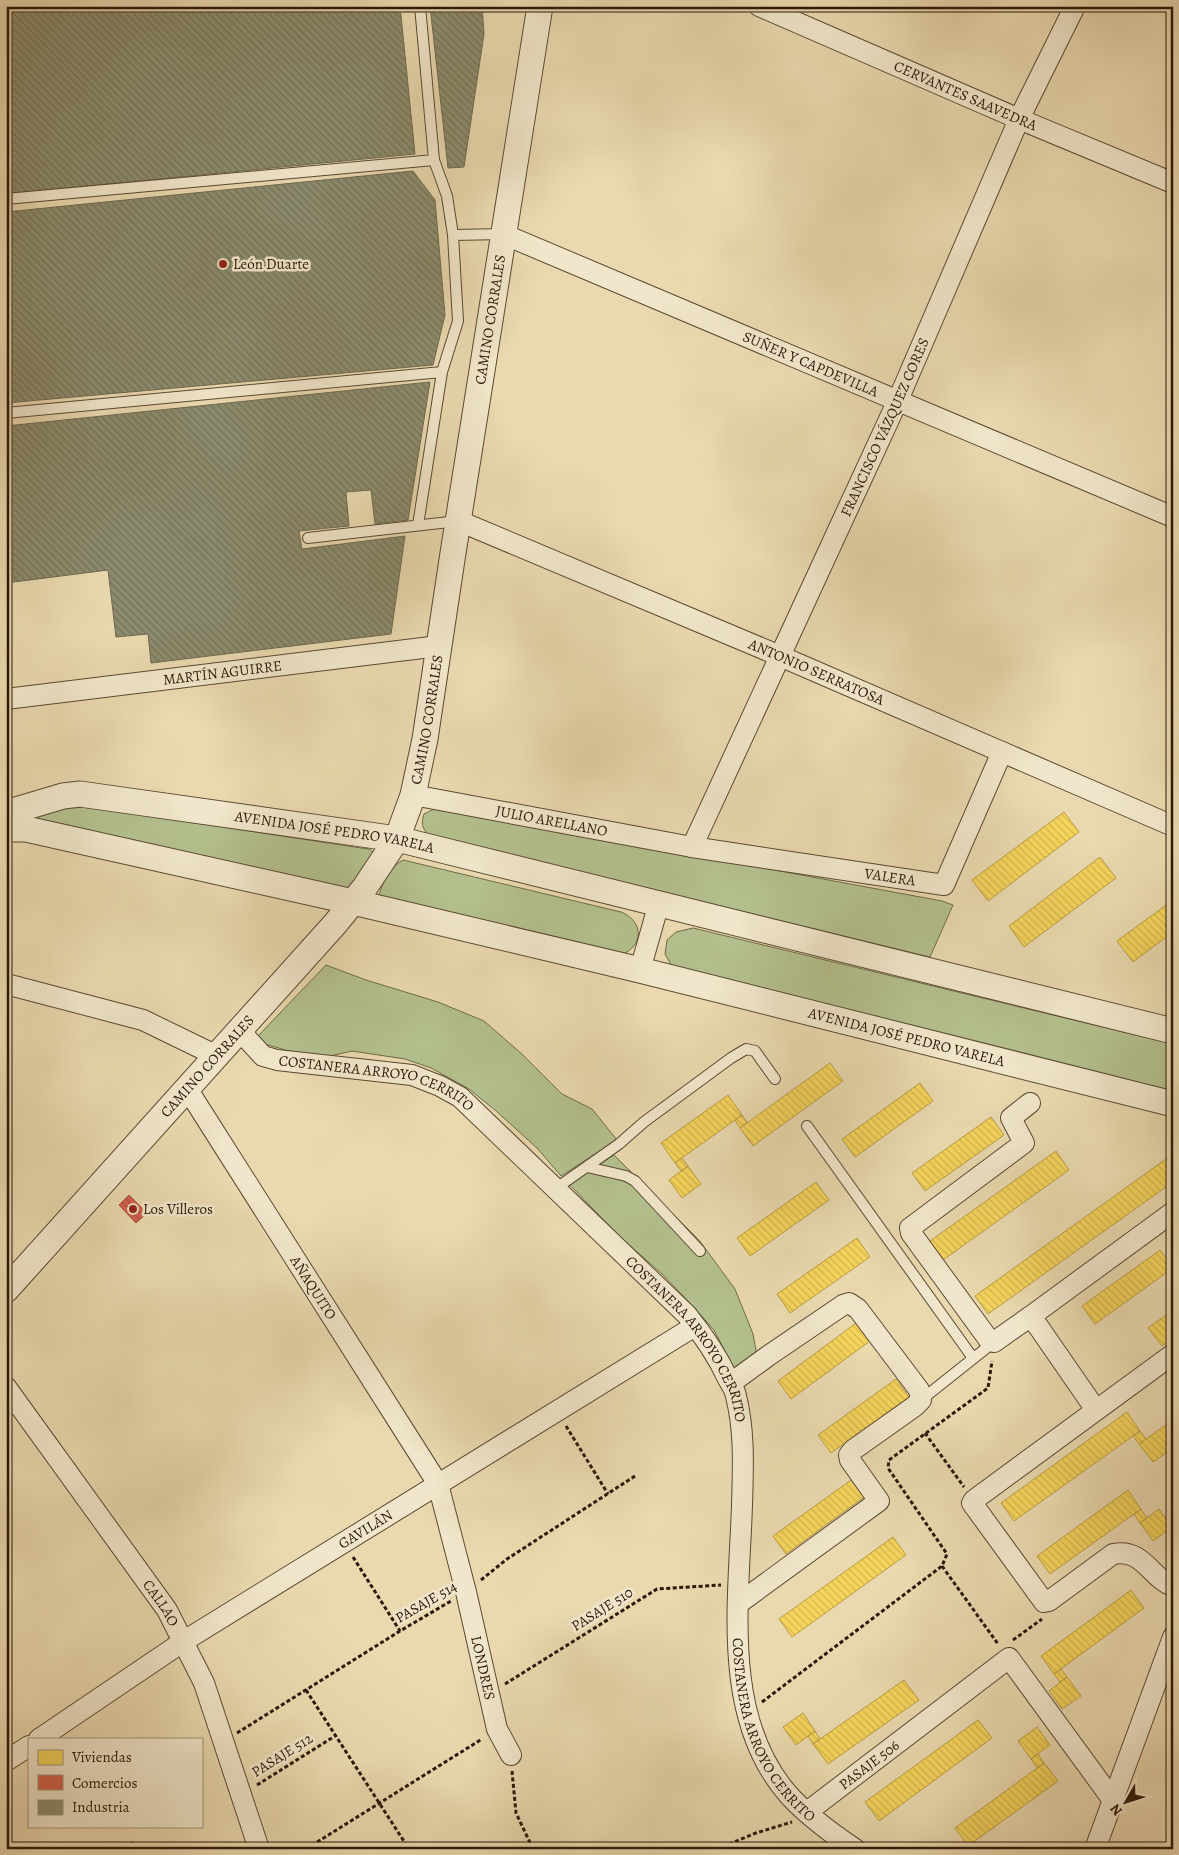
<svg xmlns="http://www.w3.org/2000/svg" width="1179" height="1855" viewBox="0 0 1179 1855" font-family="Alegreya,serif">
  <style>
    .grass { fill: #b3c08d; stroke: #6e6c4b }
    .homes { fill: url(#homes-back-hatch); stroke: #b99d43 }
    .shops { fill: url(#shops-back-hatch); stroke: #a24b39 }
    .industry { fill: url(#industry-back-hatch); stroke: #6f6a50 }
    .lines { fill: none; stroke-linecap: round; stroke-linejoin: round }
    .service-casing { stroke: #5a4932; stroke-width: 12 }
    .minor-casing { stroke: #5a4932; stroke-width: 22 }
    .tertiary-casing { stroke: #5a4932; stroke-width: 27 }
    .path { stroke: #2a1909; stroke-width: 3; stroke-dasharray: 4 2.5; stroke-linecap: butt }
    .service { stroke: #f1e6cb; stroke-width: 10 }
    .minor { stroke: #f1e6cb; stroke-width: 20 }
    .tertiary { stroke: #f1e6cb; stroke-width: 25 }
    .poi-dot { fill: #8f2418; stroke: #f1e6cb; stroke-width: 2 }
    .labels { text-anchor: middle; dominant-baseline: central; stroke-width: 5; stroke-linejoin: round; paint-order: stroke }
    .street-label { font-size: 15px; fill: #2a1909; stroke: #f1e6cb }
    .poi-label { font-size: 15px; fill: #2a1909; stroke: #f1e6cb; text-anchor: start }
  </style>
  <defs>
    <pattern id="homes-back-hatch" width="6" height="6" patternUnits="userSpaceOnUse" patternTransform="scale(1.25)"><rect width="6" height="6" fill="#f6d55c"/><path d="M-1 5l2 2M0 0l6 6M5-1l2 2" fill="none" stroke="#d3b64f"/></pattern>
    <pattern id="shops-back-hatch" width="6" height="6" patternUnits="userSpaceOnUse" patternTransform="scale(1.25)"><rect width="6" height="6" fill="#d6604d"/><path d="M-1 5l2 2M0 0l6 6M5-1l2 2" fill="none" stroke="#ae4e3e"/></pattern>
    <pattern id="industry-back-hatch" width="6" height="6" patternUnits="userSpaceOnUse" patternTransform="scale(1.25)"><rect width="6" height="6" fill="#8c8c6e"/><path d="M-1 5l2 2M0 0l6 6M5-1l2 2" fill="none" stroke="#737259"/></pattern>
  </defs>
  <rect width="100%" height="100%" fill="#ead9af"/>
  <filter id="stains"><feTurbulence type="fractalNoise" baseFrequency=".004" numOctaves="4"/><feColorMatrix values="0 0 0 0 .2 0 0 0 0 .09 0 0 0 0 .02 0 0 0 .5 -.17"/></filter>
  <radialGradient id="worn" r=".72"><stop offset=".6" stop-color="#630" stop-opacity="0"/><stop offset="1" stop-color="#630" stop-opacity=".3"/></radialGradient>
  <path class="grass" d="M92 807 361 848 369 849 374 853 353 892 6 820 62 808Z
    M434 809 504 820 942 901 953 905 930 957 429 835C422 829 421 823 424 814Z
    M403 860 621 912C644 921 644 946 621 955L379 897C381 884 391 866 403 860Z
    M693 928 1173 1044V1092L673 968 665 954 667 940 676 932Z
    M326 965 366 980 438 1002 484 1021 523 1055 562 1094 592 1109 617 1140 561 1176 537 1148 495 1110 469 1089 431 1068 405 1059 352 1051 330 1056 292 1052 265 1044 258 1036Z
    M614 1155 699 1240 735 1289 753 1334 757 1356 735 1371 714 1330 690 1303 660 1272 621 1238 568 1183Z"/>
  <path class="homes" d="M1064 812 1079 832 988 901 972 880Z
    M1100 857 1116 878 1024 947 1009 926Z
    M1173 900V932L1133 962 1117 941Z
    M830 1063 843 1081 753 1146 740 1128Z
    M920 1083 933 1101 855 1157 842 1139Z
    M728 1095 742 1115 675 1163 661 1143Z
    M742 1115 747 1122 740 1128 735 1120Z
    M991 1117 1004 1135 925 1191 912 1173Z
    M1056 1151 1069 1170 943 1260 930 1241Z
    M682 1158 688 1166 681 1171 675 1163Z
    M1166 1159 1173 1168V1182L988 1314 975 1296Z
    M688 1166 701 1184 682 1198 669 1180Z
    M816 1182 829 1200 750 1256 737 1238Z
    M857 1238 870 1257 790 1313 777 1294Z
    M1160 1250 1173 1268 1095 1324 1082 1306Z
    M1173 1310V1338L1162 1346 1148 1328Z
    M856 1323 870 1341 791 1399 778 1381Z
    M896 1379 909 1397 831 1453 818 1435Z
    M1127 1412 1140 1431 1014 1521 1001 1503Z
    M1173 1420V1448L1153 1462 1139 1444Z
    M1140 1431 1146 1439 1139 1444 1133 1436Z
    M851 1480 864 1497 786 1554 773 1536Z
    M1128 1490 1141 1509 1050 1574 1037 1556Z
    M1141 1509 1147 1518 1140 1523 1134 1514Z
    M1159 1509 1172 1527 1153 1541 1140 1523Z
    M893 1537 906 1555 792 1637 779 1619Z
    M1131 1590 1144 1608 1054 1674 1041 1656Z
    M1061 1669 1067 1677 1060 1682 1054 1674Z
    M1067 1677 1081 1696 1062 1709 1049 1691Z
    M904 1680 919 1700 828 1764 813 1744Z
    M803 1713 815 1731 796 1745 783 1727Z
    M978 1720 992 1738 879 1821 865 1802Z
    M1037 1727 1050 1745 1031 1759 1018 1741Z
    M815 1731 820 1739 813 1744 808 1736Z
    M1038 1754 1044 1763 1037 1768 1031 1759Z
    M1044 1763 1058 1781 968 1846 955 1828Z"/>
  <path class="shops" d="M129 1195 147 1213 136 1223 119 1205Z"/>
  <path class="industry" d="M6 6H400L415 154 6 194Z
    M430 6H482L484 34 464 167 448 168Z
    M413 171 435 200 445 315 433 365 6 403V212Z
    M430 382 408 520 375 524 371 490 346 492 349 526 299 531 302 549 405 536 391 634 151 663 148 634 116 637 108 570 6 583V426Z"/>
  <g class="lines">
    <defs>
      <path id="service" d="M420 6 434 160 447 196 453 235 503 234
        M6 199 434 160
        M6 413 442 372
        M418 525 442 372 458 321 453 235
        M308 538 458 521
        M807 1126 973 1358
        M587 1167 626 1176 635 1181 700 1251
        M555 1189 619 1144 644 1122 731 1058 746 1049 755 1051 775 1079
        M921 1400 994 1342"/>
      <g id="minor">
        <path id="s1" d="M759 6 1019 119 1173 183"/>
        <path id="s2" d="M503 234 1173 517"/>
        <path id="s3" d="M459 521 780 656 1173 826"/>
        <path id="s4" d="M6 699 439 646"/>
        <path id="s5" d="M413 795 692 847 944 885 1002 752"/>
        <path id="s6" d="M692 847 898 400 1019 119 1075 6"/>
        <path d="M640 970 659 903"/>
        <path d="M6 984 143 1020 217 1056"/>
        <path id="s7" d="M240 1031 263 1056 277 1060 412 1075 440 1086 460 1097 687 1315C704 1336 717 1355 728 1379 731 1384 735 1390 736 1396 745 1432 743 1469 742 1505 739 1600 721 1716 787 1793 806 1815 831 1833 855 1849"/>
        <path id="s8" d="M188 1090 438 1484 466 1592 497 1729 511 1755"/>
        <path d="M1030 1103 1011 1118 1024 1143 910 1228 911 1233 989 1340 994 1342 1031 1316 1096 1410"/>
        <path d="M1031 1316 1173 1212"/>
        <path d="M1173 1354 974 1500 972 1503 1044 1602 1049 1601 1113 1554C1144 1548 1151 1579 1173 1586"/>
        <path d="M731 1383 768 1356 843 1305 849 1303 858 1309 919 1390 921 1400 915 1406 853 1450 849 1455 850 1460 879 1501 739 1603"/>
        <path id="s9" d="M6 1387 167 1610 204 1683 259 1849"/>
        <path id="s10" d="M39 1739 184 1641 695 1326"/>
        <path d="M6 1761 29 1746"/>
        <path id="s11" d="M807 1812 1009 1658 1112 1799"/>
        <path d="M1095 1849 1173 1637"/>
      </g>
      <g id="tertiary">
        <path id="s12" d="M6 813 63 796 80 794 397 839 1173 1031"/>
        <path id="s13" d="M6 829H26L353 902 640 970 1173 1104"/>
        <path id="s14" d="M6 1290 335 924 365 887 397 839 413 795 425 739 453 553 540 6"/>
      </g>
    </defs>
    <use href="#service" class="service-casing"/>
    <use href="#minor" class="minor-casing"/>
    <use href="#tertiary" class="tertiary-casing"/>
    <path class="path" d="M566 1426 608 1494
      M925 1433 964 1487
      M353 1557 400 1631
      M942 1566 998 1644
      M481 1580 507 1559 635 1476
      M1013 1640 1042 1619
      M505 1684 657 1589 721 1585
      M306 1690 409 1849
      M762 1702 942 1566 947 1554 888 1468 889 1460 988 1388 992 1361
      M237 1733 400 1631 451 1601
      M512 1771 516 1813 533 1849
      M257 1785 335 1736
      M132 1842 134 1849
      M306 1849 482 1739
      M717 1849 756 1833 792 1822"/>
    <use href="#service" class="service"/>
    <use href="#minor" class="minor"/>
    <use href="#tertiary" class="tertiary"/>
  </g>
  <g class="poi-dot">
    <circle cx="223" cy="264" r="5"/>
    <circle cx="133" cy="1209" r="5"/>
  </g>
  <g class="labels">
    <g class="street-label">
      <text stroke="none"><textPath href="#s1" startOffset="225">CERVANTES SAAVEDRA</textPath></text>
      <text stroke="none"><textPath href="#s14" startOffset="1126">CAMINO CORRALES</textPath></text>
      <text stroke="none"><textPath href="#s2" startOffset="334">SUÑER Y CAPDEVILLA</textPath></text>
      <text stroke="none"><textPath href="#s6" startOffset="462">FRANCISCO VÁZQUEZ CORES</textPath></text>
      <text stroke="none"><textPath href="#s4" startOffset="218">MARTÍN AGUIRRE</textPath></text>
      <text stroke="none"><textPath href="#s3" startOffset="388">ANTONIO SERRATOSA</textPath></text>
      <text stroke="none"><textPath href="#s14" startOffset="721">CAMINO CORRALES</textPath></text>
      <text stroke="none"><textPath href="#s5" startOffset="141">JULIO ARELLANO</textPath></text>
      <text stroke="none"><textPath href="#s12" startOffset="334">AVENIDA JOSÉ PEDRO VARELA</textPath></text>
      <text stroke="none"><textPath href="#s5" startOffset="484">VALERA</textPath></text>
      <text stroke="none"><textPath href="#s13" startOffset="925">AVENIDA JOSÉ PEDRO VARELA</textPath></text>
      <text stroke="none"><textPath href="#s14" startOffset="301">CAMINO CORRALES</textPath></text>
      <text stroke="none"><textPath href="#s7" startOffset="152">COSTANERA ARROYO CERRITO</textPath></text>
      <text stroke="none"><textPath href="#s8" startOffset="234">AÑAQUITO</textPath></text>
      <text stroke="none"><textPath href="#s7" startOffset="572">COSTANERA ARROYO CERRITO</textPath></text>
      <text stroke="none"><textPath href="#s10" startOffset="388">GAVILÁN</textPath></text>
      <text transform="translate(426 1602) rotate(-30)">PASAJE 514</text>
      <text stroke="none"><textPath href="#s9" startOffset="266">CALLAO</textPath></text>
      <text transform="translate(602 1609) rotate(-32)">PASAJE 510</text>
      <text stroke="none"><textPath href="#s8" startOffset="656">LONDRES</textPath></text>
      <text stroke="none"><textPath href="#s7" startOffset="991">COSTANERA ARROYO CERRITO</textPath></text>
      <text transform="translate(282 1755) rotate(-32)">PASAJE 512</text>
      <text stroke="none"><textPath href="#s11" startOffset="78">PASAJE 506</textPath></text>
    </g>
    <g class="poi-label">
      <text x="233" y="264">León Duarte</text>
      <text x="143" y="1209">Los Villeros</text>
    </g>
  </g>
  <rect width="1179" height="1855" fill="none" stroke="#ead9af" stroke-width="25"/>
  <rect x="8" y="8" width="1164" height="1840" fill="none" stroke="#2a1909" stroke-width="2.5"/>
  <rect x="12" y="12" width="1154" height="1830" fill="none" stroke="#2a1909"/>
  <rect x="28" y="1738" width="175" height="90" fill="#f1e6cb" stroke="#a1947d"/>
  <rect x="38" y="1750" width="25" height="15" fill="#f6d55c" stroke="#a1947d"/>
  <text x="72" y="1762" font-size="15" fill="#2a1909">Viviendas</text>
  <rect x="38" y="1775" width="25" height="15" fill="#d6604d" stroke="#a1947d"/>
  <text x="72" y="1788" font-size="15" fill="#2a1909">Comercios</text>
  <rect x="38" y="1800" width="25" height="15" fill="#8c8c6e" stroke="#a1947d"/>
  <text x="72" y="1812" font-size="15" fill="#2a1909">Industria</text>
  <g transform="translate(1126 1802) rotate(231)" stroke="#f1e6cb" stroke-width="4" paint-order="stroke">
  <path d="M0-4L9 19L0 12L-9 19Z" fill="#2a1909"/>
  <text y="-8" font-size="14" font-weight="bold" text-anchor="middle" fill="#2a1909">N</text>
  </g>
  <rect width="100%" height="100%" filter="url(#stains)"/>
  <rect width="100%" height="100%" fill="url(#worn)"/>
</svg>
